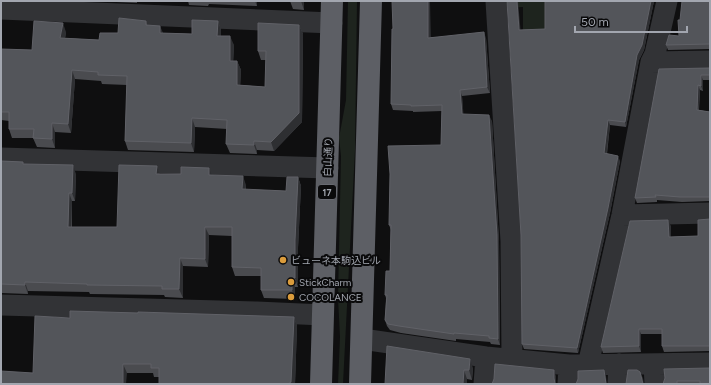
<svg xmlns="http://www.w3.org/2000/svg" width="711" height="385" viewBox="0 0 711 385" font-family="Figtree,'Noto Sans JP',sans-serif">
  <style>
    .green { fill: #1e241e }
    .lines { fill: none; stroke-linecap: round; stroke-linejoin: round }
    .minor { stroke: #323336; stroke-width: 21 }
    .highway { stroke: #5d5f65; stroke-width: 22 }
    .wall { fill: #4a4b4f }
    .shaded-wall { fill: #2e2f32 }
    .building { fill: #53555a; stroke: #606167 }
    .poi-dot { fill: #db9c3c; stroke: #0a0a0b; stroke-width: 1.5 }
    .labels { text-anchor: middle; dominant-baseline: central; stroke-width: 4; stroke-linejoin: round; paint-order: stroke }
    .shield { fill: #0a0a0b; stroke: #74777e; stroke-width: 1 }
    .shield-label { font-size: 9px; font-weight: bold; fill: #a2a6af }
    .street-label { font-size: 10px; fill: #a2a6af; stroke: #0a0a0b }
    .poi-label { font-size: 10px; fill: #a2a6af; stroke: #0a0a0b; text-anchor: start }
  </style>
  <rect width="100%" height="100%" fill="#0f0f10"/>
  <path class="green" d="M348 1H357L355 150 343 384H338L340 337 338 298 341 156 339 138 346 100Z
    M501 1H545L546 33 523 34V7L502 8Z"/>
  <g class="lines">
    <path class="minor" d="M496 1 511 241 512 359
      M1 9 332 23
      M651 62 710 61
      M1 158 328 168
      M622 215 710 213
      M1 305 257 312 323 315
      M362 339 486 357 569 365 710 363
      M588 365 622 215 651 62 655 54 667 1
      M654 365 655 384
      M484 384 486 357
      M568 384 569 365
      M618 384 619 364"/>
    <path class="highway" d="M321 384 332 1
      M360 384 371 1"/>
  </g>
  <path class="wall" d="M96 1H137V3Z
    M188 1H257V6L209 4 208 6 189 5Z
    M290 1H304V10L293 9Z
    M430 1V37L486 38 490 93 462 96 463 114 492 121 499 241 500 345 491 344 490 342 456 339V341L401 333 390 330 387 326 385 320 386 298 385 295 390 271 391 230 389 225 441 145 442 111 413 112V111L393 110 391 104 393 29Z
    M545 1H654L644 50 639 60 626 127 610 125 607 154 620 161 610 213 578 353 524 349 522 344 521 30 545 29Z
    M710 1V49L668 50 666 45 679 36 680 20Z
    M146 21 147 25 163 33 192 34 218 21 221 30V36L234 45 233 61H237L241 70 240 85 265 87 266 60H261L258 51 299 25 303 34 302 122 274 151 257 150V154L230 153 226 144 227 129 195 127 194 152 128 150 125 141 127 85 102 84 101 81 75 79 71 133 55 132V148L37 147 33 138H12L9 129V121L1 120V49L32 50 66 32 65 38 99 40 118 33Z
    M709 68H710V80H703V91L700 90 699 110 710 112V201L682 202 657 200V202L637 203 635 198 659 69Z
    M1 161 23 162V164L76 174 75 201H72V227H117L157 166 159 174 212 175 246 185V190L286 191 298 177 301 186 298 248V287H295V299L264 298 261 290V276H235L232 267V236L209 235 208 267 183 266V298L165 297 164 295 90 294 89 292 28 291V294L1 293Z
    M710 219V351L664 352 662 346V334H641V352L603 353 601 347 671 226V237L698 236Z
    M138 313 294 317 297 326 295 384H159V377H154L153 373H33L70 318Z
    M387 346 473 368 472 380 467 379Z
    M710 368V384H663Z"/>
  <path class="shaded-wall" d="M255 1H257V6Z
    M301 1H304V10Z
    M428 1H430L431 44 428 38Z
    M517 1H518L521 35 519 30Z
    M651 1H654L644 50 639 60 626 127 625 122 637 55Z
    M218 21 221 30V45L217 36Z
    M63 23 66 32 64 47 60 38Z
    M299 25 303 34 302 122 274 151 271 142Z
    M160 26 164 35 160 33Z
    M484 32 486 38 490 93 487 87Z
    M230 36 234 45 233 70 230 61Z
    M237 61 241 70 240 94 237 85Z
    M72 70 75 79 71 133 68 124Z
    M701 75 703 80V91L701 86Z
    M698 85 700 90 698 115 697 110Z
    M460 90 462 96 464 120 462 114Z
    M489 115 492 121 499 241 500 345 498 339Z
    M192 118 195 127 194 152 191 143Z
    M608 120 610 125 606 158 604 153Z
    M52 123 55 132V148L52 139Z
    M254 141 257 150V154L254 145Z
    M618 156 620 161 610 213 578 353 577 348Z
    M73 165 76 174 75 201 72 193Z
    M157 166 160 175 156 174Z
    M209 168 212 176 209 175Z
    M243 176 246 185 245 198 242 189Z
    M298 177 301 186 298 248V287L295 278V240Z
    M69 193 72 201 71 235 68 227Z
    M668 220 671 226V242L669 237Z
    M205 227 209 235 208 267 205 259Z
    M180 258 183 266V298L179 289Z
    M292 278 295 287V299L292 290Z
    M25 282 28 291V294L25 285Z
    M294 317 297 326 295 384H292L291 382Z
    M639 329 641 334V352L639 346Z
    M470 359 473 368 472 380 469 370Z
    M123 364 127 373 126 384H123Z
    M464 370 467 379V384H463Z
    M554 370 556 376V384H555L554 378Z
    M604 370 606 376 607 384H605Z
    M640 372 643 378 644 384H643Z"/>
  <path class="building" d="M392 1H428V38L484 32 487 87 460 90 462 114 489 115 497 235 498 339 489 338V336L454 333V334L399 326 388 324 385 320 387 295H385L386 271H390L391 225H389L390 174 388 146 441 145 442 105 411 106V105L391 104 392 29H393Z
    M507 1H517L519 30 545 29V1H651L642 45 637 55 625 122 608 120 604 153 618 156 608 208 577 348 522 344 521 235Z
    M682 1H710V44L666 45 669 35 679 36 678 20H680Z
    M119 18 146 21V25L160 26V33L192 34V20L218 21 217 36H230V61H237V85L265 87 266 51H258V23L299 25V113L271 142 254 141V145L226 144 227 120 192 118 191 143 125 141 127 76 98 75V72L72 70 68 124 52 123V139L33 138 34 129H9V112H1V49L32 50 34 21 63 23 60 38 99 40 100 33H118Z
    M709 68H710V75H701V86L698 85 697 110 710 112V197H680L655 195 656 197 635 198 659 69Z
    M1 161 23 162V164L73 165 72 193H69L68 227H117L119 165 157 166 156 174H181V167L209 168V175L243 176 242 189 286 191 287 177H298L295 240V278H292V290H261V268L232 267V227H205V259L180 258 179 289H162V286L87 285V284L25 282V285L1 284Z
    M710 219V346H662V329H639V346L601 347 630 221 668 220 669 237 698 236V220Z
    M70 311 138 313V312L294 317 291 382H290V384H159V368H151V364H123V384H1V371L33 373 35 316 70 318Z
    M387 346 470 359 469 370H464L463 384H385Z
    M495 364 554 370V378L555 384H492L494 379Z
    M710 368V384H700V381H677V384H663L665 378 664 369Z
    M604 370 606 384H576L578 379V371Z
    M628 370H637L640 372 643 384H626Z"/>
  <g class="poi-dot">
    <circle cx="283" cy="260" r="4"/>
    <circle cx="291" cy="282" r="4"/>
    <circle cx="291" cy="297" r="4"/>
  </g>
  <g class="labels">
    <rect class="shield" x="318" y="185" width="18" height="14" rx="3"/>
    <g class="shield-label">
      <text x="327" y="192">17</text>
    </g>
    <g class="street-label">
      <text transform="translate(328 157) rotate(-88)">白山通り</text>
    </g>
    <g class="poi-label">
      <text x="291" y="260">ビューネ本駒込ビル</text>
      <text x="299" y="282">StickCharm</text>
      <text x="299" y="297">COCOLANCE</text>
    </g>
  </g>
  <rect width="711" height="385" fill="none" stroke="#a2a6af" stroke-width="4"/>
  <path d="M575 26v6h112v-6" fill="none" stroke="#a2a6af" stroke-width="2"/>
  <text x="581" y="26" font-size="12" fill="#a2a6af" stroke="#0a0a0b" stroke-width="3" paint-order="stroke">50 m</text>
</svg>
